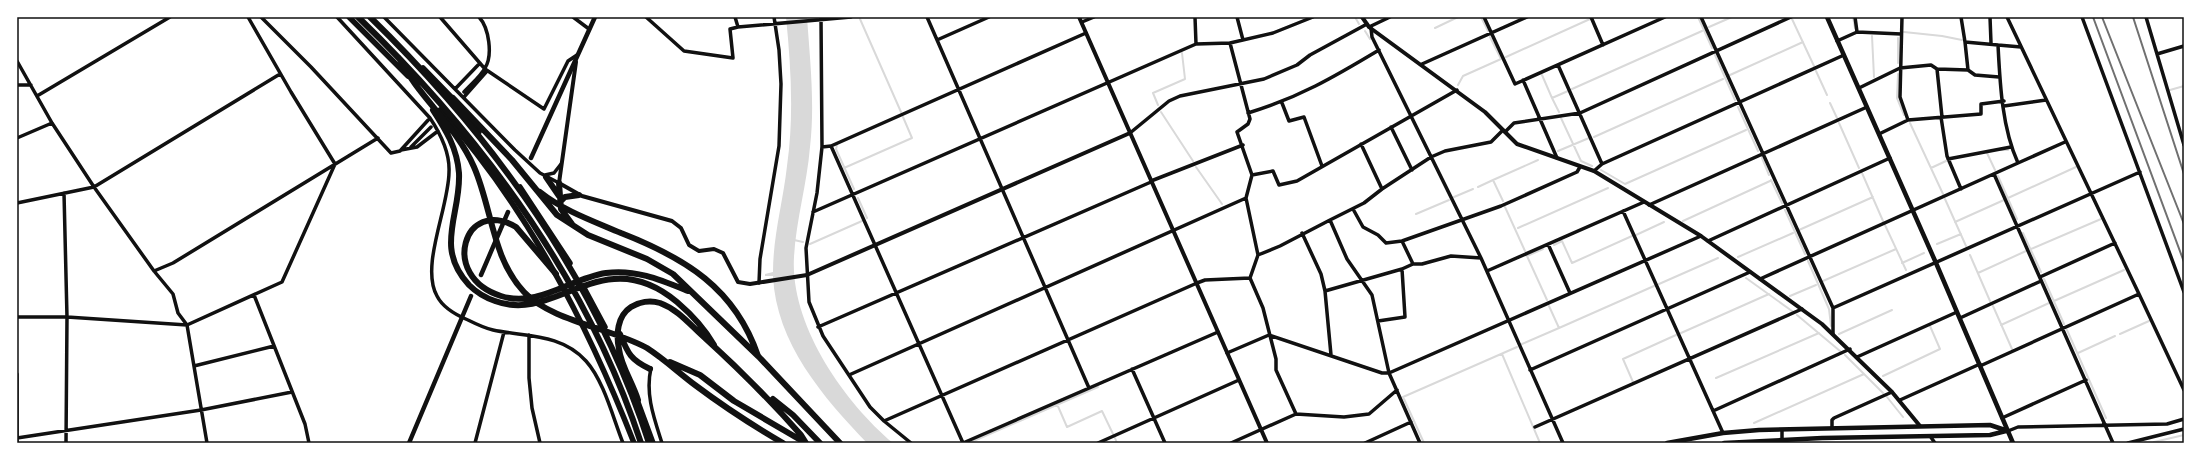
<svg xmlns="http://www.w3.org/2000/svg" width="2201" height="460" viewBox="0 0 2201 460" font-family="'Titillium Web',sans-serif">
  <style>
    .water { fill: #d9d9d9 }
    .lines { fill: none; stroke-linecap: round; stroke-linejoin: round }
    .stream { stroke: #d9d9d9; stroke-width: 2 }
    .minor { stroke: #111; stroke-width: 3.5 }
    .tertiary { stroke: #111; stroke-width: 4 }
    .secondary { stroke: #111; stroke-width: 4.5 }
    .trunk { stroke: #111; stroke-width: 5.5 }
    .motorway { stroke: #111; stroke-width: 6 }
    .rail { stroke: #707070; stroke-width: 2 }
    .neatline { fill: none; stroke: #111; stroke-width: 1.5 }
  </style>
  <rect width="100%" height="100%" fill="#fff"/>
  <path class="water" d="M786 17H807C810 60 815 104 810 147 807 184 796 220 794 257 790 324 843 401 893 443H867C823 397 776 343 773 276H765V274L773 272C773 236 783 202 787 166 794 117 791 67 786 17Z"/>
  <g class="lines">
    <path class="stream" d="M1355 17 1359 24
      M1481 17 1488 31
      M1698 17 1712 48
      M1853 17 1855 28
      M2149 17H2150
      M860 19 901 112
      M1792 19 1814 66
      M1709 27 1732 17
      M1435 28 1458 17
      M1365 31 1370 39
      M1904 32 1942 36 1962 40
      M1872 36 1874 77
      M1715 55 1735 100
      M1506 57 1590 19
      M1898 63V38
      M1816 71 1827 95
      M1898 74 1897 98 1904 115
      M1542 75 1552 98
      M1730 75 1803 42
      M1458 85 1463 76 1501 59 1490 37
      M1572 89 1702 31
      M2170 90 2184 86
      M1830 103 1837 118
      M1158 105 1153 93 1185 79 1182 53
      M1738 107 1758 151
      M1161 112 1193 161
      M1559 112 1552 98 1568 91
      M1561 118 1581 161 1592 166
      M1839 123 1859 168
      M1910 123 1943 194
      M1594 137 1723 79
      M837 145 836 149 854 189
      M2001 150H2008
      M1558 151 1589 138
      M1987 153 1995 170
      M1762 158 1769 175
      M1196 167 1222 204
      M844 168 912 138 903 117
      M1931 168 1946 161
      M1601 170 1625 184 1746 130
      M1862 173 1883 221
      M1998 176 2017 219
      M1771 180 1782 203
      M1478 187 1493 180
      M1454 197 1473 189
      M858 198 867 218
      M2008 198 2076 167
      M1945 199 1966 246
      M1503 201 1493 180 1538 160
      M1505 207 1525 251
      M1785 210 1805 254
      M1416 214 1449 200
      M1683 221 1770 181
      M1955 222 2004 200
      M1885 225 1906 270
      M1518 228 1608 188
      M1799 230 1873 197
      M2023 233 2041 272
      M1636 235 1664 222
      M794 240 803 242
      M810 244 862 221
      M1937 244 1961 234
      M1554 245 1562 241 1572 263 1632 236
      M1543 249 1527 256 1547 300
      M2031 249 2101 219
      M1970 255 1990 301
      M1738 257 1793 233
      M1808 261 1829 309 1831 326
      M1902 263 1924 253
      M1978 273 2026 251
      M1746 278 1792 311
      M2044 279 2064 324
      M1823 281 1896 249
      M1659 284 1718 258
      M1790 296 1816 285
      M2054 301 2124 270
      M1993 306 2012 349
      M1797 315 1840 351
      M2001 325 2049 303
      M1559 328 1654 286
      M2067 330 2106 418
      M1681 333 1769 294
      M1839 334 1892 310
      M2120 334 2149 321
      M1522 344 1559 328 1549 306
      M2078 353 2115 336
      M1502 354 1540 443
      M1845 355 1883 393
      M1883 376 1940 349 1930 326
      M1716 378 1819 333
      M1633 382 1623 359 1676 335
      M1403 397 1517 347
      M1887 397 1903 417
      M1404 399 1424 443
      M1057 404 1067 427 1102 411 1113 434
      M1754 423 1864 374
      M1115 438 1117 443
      M2154 442 2184 435
      M969 443 1098 387"/>
    <path class="minor" d="M261 17 311 67 391 153 400 151 430 118
      M337 17 430 118C440 133 450 153 449 172 449 207 420 266 437 296 443 308 456 315 468 320 476 324 484 328 493 330 525 337 561 333 586 361 604 381 613 418 623 443
      M384 17 515 150 540 173 559 183
      M440 17 485 69 544 109 568 61 577 55
      M573 17 589 29
      M646 17 684 51 733 58 730 29 738 27 851 17
      M735 17 738 27
      M821 17 822 147 817 193 806 248 809 302 823 336 870 407 884 421 911 443
      M927 17 1089 388
      M1195 17 1196 44
      M1237 17 1243 40
      M1313 17 1273 33 1230 43 1250 119 1248 124 1237 132 1252 175 1246 198 1258 255 1250 278 1263 308 1276 359V370L1296 414 1344 417 1369 414 1397 390
      M1484 17 1515 84 1665 17
      M1591 17 1603 45
      M1701 17 1833 308V334
      M1855 17 1857 32
      M1902 17 1900 97 1908 120
      M1990 17 1991 43
      M2082 17 2184 292
      M2146 17 2184 145
      M1082 22 1094 17
      M1369 27 1390 17
      M1371 28 1372 37 1481 258 1563 443
      M937 40 989 17
      M1837 41 1857 32 1901 34
      M1965 42 1968 70
      M1998 45 2021 47
      M2157 54 2184 46
      M17 61 52 123 94 187 154 271 173 294 178 313 187 325 207 443
      M1422 64 1527 17
      M1558 65 1602 164 1594 171
      M1937 69 1942 117
      M1523 80 1557 158
      M17 85H31
      M1859 88 1900 68 1931 65 1937 69 1968 70 1975 75 1999 77
      M455 89 480 63
      M464 92C471 84 480 77 485 68 493 55 489 28 479 17
      M37 96 170 17
      M464 97 487 71
      M1282 103 1289 121 1304 117 1322 166
      M2004 106 2046 100
      M1248 113C1298 98 1334 77 1379 50
      M1941 117 1947 156 1961 189
      M1391 127 1412 170
      M1505 132 1514 123 1580 113 1791 17
      M1130 133 1169 101 1180 96 1264 79 1297 65 1310 55 1367 24
      M1879 134 1908 120 1981 114V104L2004 101
      M17 138 52 123
      M1361 144 1382 189
      M831 146 1086 33
      M411 147 431 127
      M822 147 831 146 963 443
      M401 150 417 147 438 131
      M1948 159 2011 147
      M2018 163 2065 142
      M1602 164 1844 55
      M1994 174 2113 443
      M545 175 554 173 561 164
      M1252 175 1273 171 1279 185 1297 181 1457 90
      M1151 181 1243 145
      M64 193 67 317 66 443
      M17 203 94 187 280 74
      M1649 205 1867 107
      M1353 209 1363 227 1378 235 1386 243 1402 241 1501 206 1577 172 1580 167
      M1623 211 1723 433
      M813 212 1196 44 1230 43
      M1330 220 1364 203 1382 189 1431 157 1445 151 1491 142 1503 130
      M1302 233 1321 274 1325 291 1331 355
      M1402 241 1413 264
      M1708 241 1890 158
      M1548 244 1570 293
      M1258 255 1280 246 1330 220 1347 259 1372 295 1389 373 1420 443
      M154 271 173 263 378 138
      M1487 271 1644 202
      M2040 277 2115 243
      M1760 279 2018 163C2002 128 2000 84 1998 45L1965 42 1961 17
      M759 283 760 259 779 146 781 84 779 50 774 17
      M1325 291 1402 269 1413 264H1422L1451 256 1481 258
      M2139 294 2184 390
      M254 295 305 424 309 443
      M1833 308 2140 172
      M17 317H67L187 325 282 282 335 164 291 92 248 17
      M1960 318 2041 281
      M1378 321 1405 317 1402 269
      M818 327 1151 182
      M529 335V378L532 408 540 443
      M1227 353 1269 335 1382 373H1389L1701 236
      M1857 357 1957 312
      M194 366 274 346
      M1980 366 2139 294 2007 17
      M651 368C645 394 654 418 662 443
      M1132 369 1165 443
      M1530 370 1750 272
      M17 374V443
      M849 375 1246 198
      M1900 400 1980 364
      M1713 411 1850 349
      M2002 418 2086 380
      M884 421 1197 283 1205 280 1250 278
      M1535 427 1802 309
      M1832 428V420L1834 418 1892 392
      M2008 431 2018 427 2167 424 2184 419
      M1930 436 1935 443
      M17 438 201 410 292 392
      M475 443 504 332
      M963 443 1218 332
      M1098 443 1239 380
      M1231 443 1296 414
      M1365 443 1411 422
      M1782 443V430
      M2128 443 2184 429"/>
    <path class="tertiary" d="M1079 17 1267 443
      M1362 17 1369 27 1485 112 1517 144 1594 171 1701 236 1822 324 1892 392 1920 426
      M576 62 559 183 582 196 672 221 681 228 689 245 699 251 714 249 723 253 738 282 750 284 807 275 1130 133"/>
    <path class="secondary" d="M1827 17 1936 263 2013 443
      M531 158 595 17
      M481 275 508 212
      M409 443 471 296
      M1667 443 1723 433 1759 430 1990 425 2008 431
      M1724 443 1822 438 1990 435 2006 431"/>
    <path class="trunk" d="M349 17 408 76
      M423 68 456 102
      M440 110C527 207 587 323 634 443
      M463 112 479 132
      M520 187 570 263
      M583 286 605 327
      M636 397 653 443"/>
    <path class="motorway" d="M358 17C481 136 587 279 641 443
      M370 17C492 136 596 279 649 443
      M399 58C419 98 456 125 474 167 492 208 492 258 524 292 551 321 611 328 647 348 664 359 679 373 695 385 723 406 752 425 783 443
      M453 98 512 160 557 215 588 235 647 259 673 274 759 357 840 443
      M433 110C446 130 457 148 459 173 461 215 434 247 469 285 476 292 486 298 495 301 538 317 572 282 614 279 638 277 659 287 677 302 691 314 705 329 714 345
      M546 177 559 196
      M559 183 561 209 572 224
      M540 192C564 211 593 221 621 233 685 258 735 288 758 356
      M560 202 565 197 579 195
      M556 274 516 227C464 196 439 277 501 296 538 308 571 278 606 273 636 269 661 280 688 291
      M620 334C628 354 631 360 650 369
      M670 362 700 375 734 401 804 442
      M773 399 793 415 820 443
      M638 400C633 383 621 366 619 349 616 335 617 316 631 307 639 302 650 300 660 303 679 310 690 325 705 338 739 369 771 401 801 435L806 443"/>
    <path class="rail" d="M2093 17 2184 262
      M2102 17 2184 224
      M2133 17 2184 174"/>
  </g>
  <rect width="2201" height="460" fill="none" stroke="#ffffff" stroke-width="36"/>
  <rect x="18" y="18" width="2165" height="424" class="neatline"/>
</svg>
